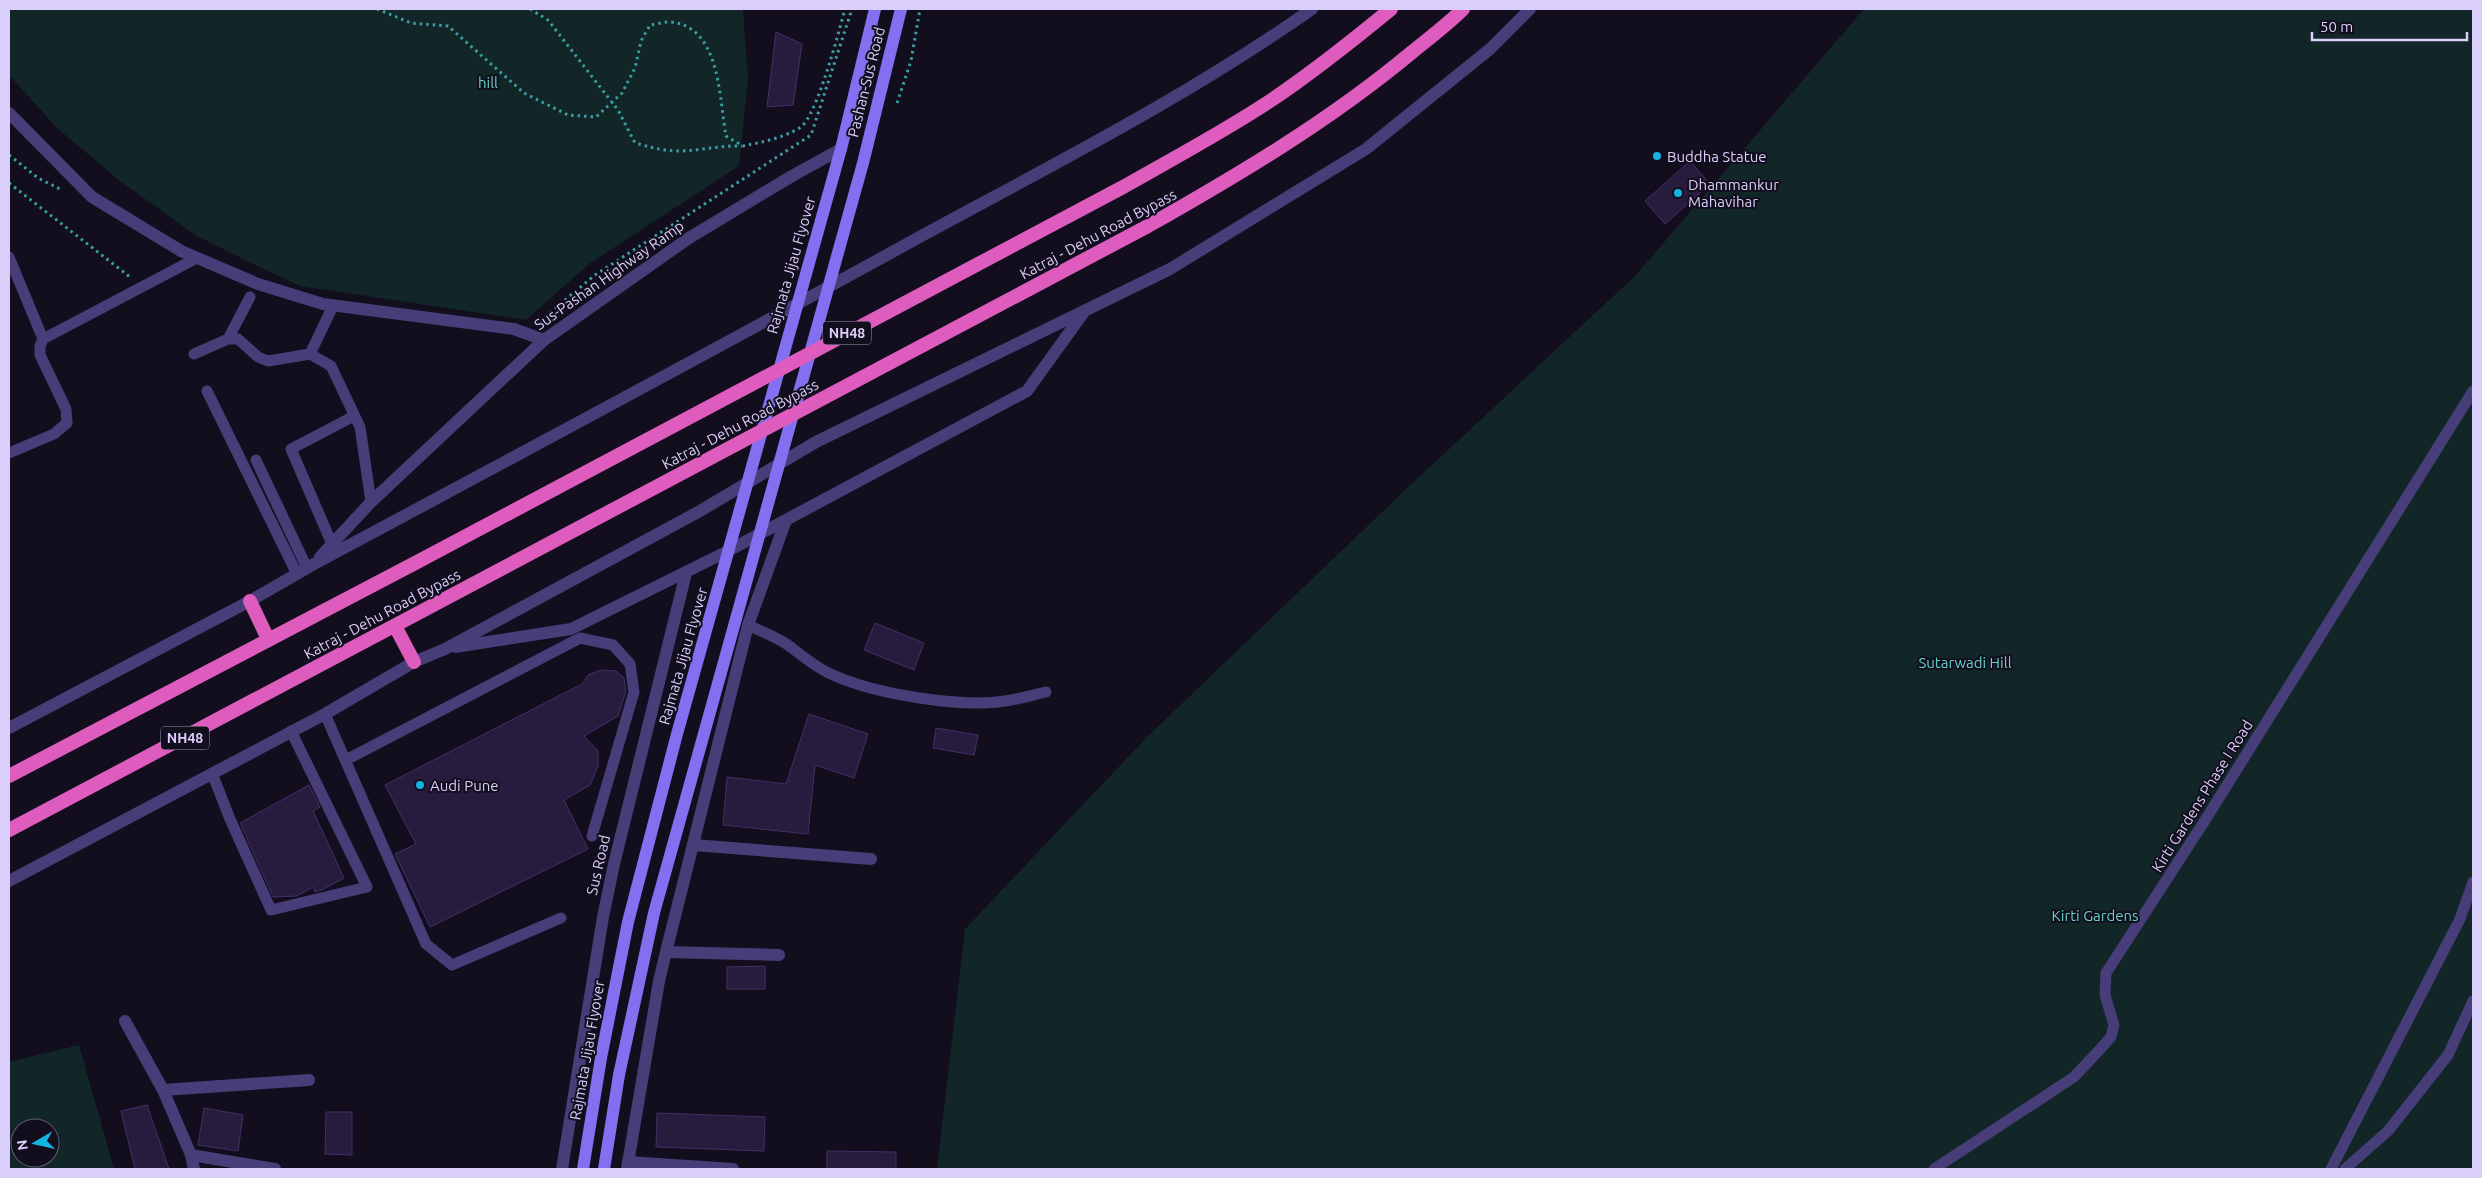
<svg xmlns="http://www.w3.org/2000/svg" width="2482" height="1178" viewBox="0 0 2482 1178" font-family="Ubuntu,sans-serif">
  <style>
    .green { fill: #122527; fill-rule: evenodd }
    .building { fill: #271c3d; stroke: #423067 }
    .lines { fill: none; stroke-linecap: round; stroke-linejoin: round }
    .path { stroke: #399fa5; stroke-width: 3; stroke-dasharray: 2.5 4; stroke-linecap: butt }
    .service { stroke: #473d78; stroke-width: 11 }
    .minor { stroke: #473d78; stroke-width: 12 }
    .tertiary { stroke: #473d78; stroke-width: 12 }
    .secondary { stroke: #8270f1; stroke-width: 12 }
    .trunk { stroke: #de5cbe; stroke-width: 14 }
    .poi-dot { fill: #15b4e0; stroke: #130e1e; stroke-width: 2 }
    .labels { text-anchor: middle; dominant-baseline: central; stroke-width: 4; stroke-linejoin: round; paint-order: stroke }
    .shield { fill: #130e1e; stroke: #9e95b8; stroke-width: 1 }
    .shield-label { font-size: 14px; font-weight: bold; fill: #dacffa }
    .park-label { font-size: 15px; fill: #63d3c4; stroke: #130e1e }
    .street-label { font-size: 15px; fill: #dacffa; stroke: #130e1e }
    .poi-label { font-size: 15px; fill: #dacffa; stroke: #130e1e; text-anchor: start }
  </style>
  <rect width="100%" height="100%" fill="#130e1e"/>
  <path class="green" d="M9 9H743L748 79 739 166 589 264 526 320 300 286 251 263 195 235 120 181 57 128 9 75Z
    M1864 9H2473V1169H937L965 929 1147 737 1405 490 1636 275Z
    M79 1045 114 1169H9V1062ZM20 1128H50V1158H20Z"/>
  <path class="building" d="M776 32 802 44 793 105 767 107Z
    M1690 161 1710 184 1665 224 1645 201Z
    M875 623 924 643 914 670 864 650Z
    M601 670 616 671 624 678 626 691 618 716 584 736 598 751V767L590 785 564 800 588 849 430 927 395 854 416 844 385 785 582 684 588 675Z
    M809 714 868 734 854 778 815 765 808 834 723 825 727 777 786 784Z
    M936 728 978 735 974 755 933 748Z
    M309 785 320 807 313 811 344 878 322 890 315 892 313 887 297 896 273 897 240 823Z
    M765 966V989H727V967Z
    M147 1105 157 1134 169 1169H135L121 1111Z
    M204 1108 243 1115 238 1151 198 1145Z
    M326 1112H352V1155L325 1154Z
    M657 1113 765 1117 764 1151 656 1147Z
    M827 1151 896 1152V1169H827Z"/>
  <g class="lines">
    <path class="path" d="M377 9 411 23 448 26 524 93 568 115 596 117 622 93 635 68 641 41 650 25C656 24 663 22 670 22 721 26 719 99 726 136L743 146C762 142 784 138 801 127 817 115 839 31 845 9
      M530 9 548 20 618 110 635 143C650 147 663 151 678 151 700 151 720 145 742 146
      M897 103 911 61 920 9
      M9 155 38 178 62 190
      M9 183 130 277
      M540 321 595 275 811 135 852 9"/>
    <path class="service" d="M9 257 43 339
      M228 339 250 297
      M194 354 228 339H238L258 357 268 361 310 354 331 366 360 427 371 502
      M310 354 333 306
      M207 391 297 574
      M9 453 54 434 67 423 66 409 40 355V346L43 339 197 258
      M256 460 307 568
      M332 544 291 449 354 416
      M748 625C762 632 780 638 792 648 805 658 818 669 833 675 875 694 960 708 1005 701 1019 699 1033 695 1046 692
      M325 714 426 944 452 965 561 918
      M346 760 580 638 613 645 630 664 634 692 592 836
      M212 773 230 819 271 910 367 887 291 731
      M1934 1169 2074 1077 2103 1046 2111 1037 2114 1025 2105 995 2106 973 2204 822 2473 391
      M2331 1169 2460 919 2473 882
      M2345 1169 2388 1131 2448 1055 2473 1001"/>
    <path class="minor" d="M9 113 92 197 181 251 258 284 323 304 514 329 544 340
      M693 845 871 859
      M666 952 779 955
      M125 1021 163 1090 309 1080
      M163 1090 191 1155 275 1169
      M191 1155 194 1169
      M628 1162 733 1169"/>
    <path class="tertiary" d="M320 557 371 502 544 340 689 238 792 176 841 149
      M455 647 571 629 726 552 1027 391 1084 312
      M9 728 250 601 314 564C518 455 722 346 925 234 1056 163 1190 95 1312 9
      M9 881 325 714 414 662 445 649 700 511 816 442 1170 269 1366 149 1490 49 1530 9
      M562 1169 603 917 614 864 686 573
      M627 1169 659 981 666 952 748 625 786 520"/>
    <path class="secondary" d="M583 1169 601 1058 628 922 677 734 841 149 875 9
      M604 1169 619 1075 654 913 863 163 901 9"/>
    <path class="trunk" d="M250 601 268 639
      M395 626 414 662
      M9 776 419 561 1125 186C1174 158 1223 132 1270 101 1312 73 1352 41 1391 9
      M9 830 1148 226C1240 174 1329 121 1411 53 1428 39 1447 25 1463 9"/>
  </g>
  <g class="poi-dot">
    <circle cx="1657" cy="156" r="5"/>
    <circle cx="1678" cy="193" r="5"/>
    <circle cx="420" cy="785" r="5"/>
  </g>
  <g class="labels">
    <g class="shield">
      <rect x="823" y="321.5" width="48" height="23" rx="4"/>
      <rect x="161" y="726.5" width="48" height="23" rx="4"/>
    </g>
    <g class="shield-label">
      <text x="847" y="333">NH48</text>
      <text x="185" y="738">NH48</text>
    </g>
    <g class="park-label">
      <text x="488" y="82">hill</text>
      <text x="1965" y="662">Sutarwadi Hill</text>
      <text x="2095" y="915">Kirti Gardens</text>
    </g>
    <g class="street-label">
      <text transform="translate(866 82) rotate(-76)">Pashan-Sus Road</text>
      <text transform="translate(1098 234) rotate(-28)">Katraj - Dehu Road Bypass</text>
      <text transform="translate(791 265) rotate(-74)">Rajmata Jijau Flyover</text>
      <text transform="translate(609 275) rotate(-35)">Sus-Pashan Highway Ramp</text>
      <text transform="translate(740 424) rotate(-28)">Katraj - Dehu Road Bypass</text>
      <text transform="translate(382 614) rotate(-28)">Katraj - Dehu Road Bypass</text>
      <text transform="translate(683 656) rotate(-74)">Rajmata Jijau Flyover</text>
      <text transform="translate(2202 796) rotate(-58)">Kirti Gardens Phase I Road</text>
      <text transform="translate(598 865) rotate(-77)">Sus Road</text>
      <text transform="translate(587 1050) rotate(-80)">Rajmata Jijau Flyover</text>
    </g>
    <g class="poi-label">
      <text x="1667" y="156">Buddha Statue</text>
      <text x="1688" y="184">Dhammankur<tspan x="1688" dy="17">Mahavihar</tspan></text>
      <text x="430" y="785">Audi Pune</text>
    </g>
  </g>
  <rect width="2482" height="1178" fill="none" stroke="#dacffa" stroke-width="20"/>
  <g transform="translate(35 1143) rotate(261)"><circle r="24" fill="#130e1e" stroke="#635b76"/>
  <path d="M0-4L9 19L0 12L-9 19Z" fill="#15b4e0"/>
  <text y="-8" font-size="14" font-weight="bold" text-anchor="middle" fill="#dacffa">N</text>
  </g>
  <path d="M2312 32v8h155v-8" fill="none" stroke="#dacffa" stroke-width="2.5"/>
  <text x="2320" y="32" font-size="15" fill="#dacffa" stroke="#130e1e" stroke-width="4" paint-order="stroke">50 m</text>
</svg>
